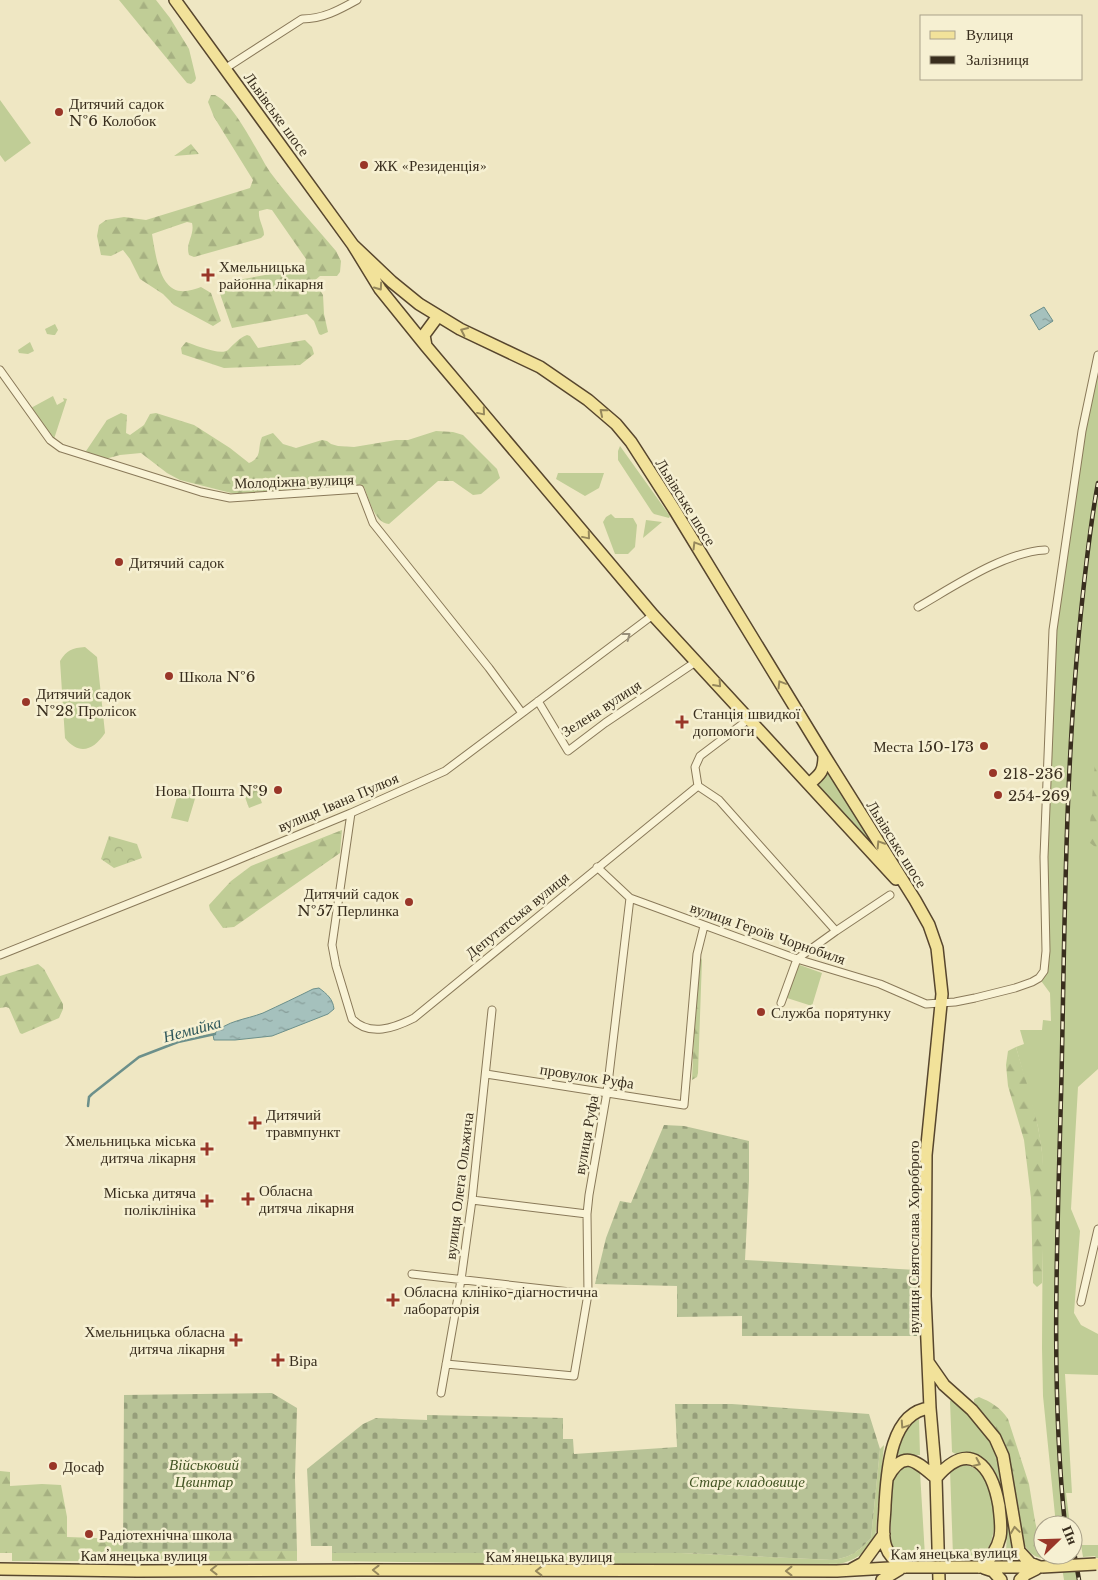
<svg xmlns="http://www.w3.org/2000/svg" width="1098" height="1580" viewBox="0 0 1098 1580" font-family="'Libre Baskerville',serif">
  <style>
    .grass { fill: #c0cd96 }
    .forest { fill: url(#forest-firs) }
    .cemetery { fill: url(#cemetery-stones) }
    .park { fill: url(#park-crowns) }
    .water { fill: url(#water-ripples); stroke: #6c908b }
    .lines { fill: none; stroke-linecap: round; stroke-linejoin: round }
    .stream { stroke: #6c908b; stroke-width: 2.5 }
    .minor-casing { stroke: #897959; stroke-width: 9 }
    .primary-casing { stroke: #57462e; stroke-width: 14 }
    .minor { stroke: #f9f3d6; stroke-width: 7 }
    .primary { stroke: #f2e29a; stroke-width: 11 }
    .rail-casing { stroke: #392e1e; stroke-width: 4.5 }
    .rail { stroke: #f6f0d2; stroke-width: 2.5; stroke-dasharray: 8; stroke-linecap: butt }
    .primary-bridge-casing { stroke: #57462e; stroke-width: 14; stroke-linecap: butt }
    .primary-bridge { stroke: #f2e29a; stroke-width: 11 }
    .oneway { stroke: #96885c }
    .oneway2 { stroke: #99907a }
    .poi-dot { fill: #993628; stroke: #f6f0d2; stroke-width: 2 }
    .labels { text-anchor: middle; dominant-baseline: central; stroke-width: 5; stroke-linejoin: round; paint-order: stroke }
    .poi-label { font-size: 15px; fill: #392e1e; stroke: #f6f0d2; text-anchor: start }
    .street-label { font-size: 15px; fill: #392e1e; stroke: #f6f0d2 }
    .park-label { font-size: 15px; font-style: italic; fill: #435524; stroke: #f6f0d2 }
    .water-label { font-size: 16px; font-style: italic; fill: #2d5659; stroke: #f6f0d2 }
  </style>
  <defs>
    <pattern id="forest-firs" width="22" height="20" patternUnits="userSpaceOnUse" patternTransform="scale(1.25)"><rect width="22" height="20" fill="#c0cd96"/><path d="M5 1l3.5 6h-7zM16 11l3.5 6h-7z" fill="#a6b081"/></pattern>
    <pattern id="cemetery-stones" width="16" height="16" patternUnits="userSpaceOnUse" patternTransform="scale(1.25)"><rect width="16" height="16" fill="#b7c296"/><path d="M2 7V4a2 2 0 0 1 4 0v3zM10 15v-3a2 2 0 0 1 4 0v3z" fill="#969e7a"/></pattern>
    <pattern id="park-crowns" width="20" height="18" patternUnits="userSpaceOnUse" patternTransform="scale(1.25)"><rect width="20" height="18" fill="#c0cd96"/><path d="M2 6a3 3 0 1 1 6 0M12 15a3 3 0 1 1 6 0" fill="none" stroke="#a6b081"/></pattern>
    <pattern id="water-ripples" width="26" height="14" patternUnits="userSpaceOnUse" patternTransform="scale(1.25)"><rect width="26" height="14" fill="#a5c1bd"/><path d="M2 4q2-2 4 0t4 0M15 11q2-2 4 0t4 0" fill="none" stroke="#879d99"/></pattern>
  </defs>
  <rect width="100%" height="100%" fill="#efe7c3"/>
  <path class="grass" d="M0 100 31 143 5 162 0 155Z
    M55 324 58 330 55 335H53L47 334 45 329Z
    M30 342 34 351 28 354 19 353 18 350Z
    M1098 355V1069L1078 1087 1071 1209 1080 1231 1074 1313 1081 1325 1098 1334V1375L1065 1374 1072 1493H1066L1070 1525H1056L1043 1396 1042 1348 1043 1182 1042 1152 1038 1127 1016 1047 1024 1044 1020 1030H1042L1043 1020 1051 1021 1050 993 1039 978 1044 971V857L1053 630 1082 431Z
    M53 396 57 405 64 401 63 398 67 399 53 442 29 409Z
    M620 446 670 516 669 518 654 514 652 512 618 460V451Z
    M558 473H604L599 488 585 496 556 479Z
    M611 514 615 518H633L637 525 635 547 628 554H615L603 522 606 517Z
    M646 520 662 522 643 538Z
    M85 647 97 657 105 733C94 750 79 756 65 738L60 661C67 650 72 648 85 647Z
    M824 763 915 900 809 784Z
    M180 787 197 792 188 822 171 818Z
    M797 964 822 973 812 1006 787 998Z
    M953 1399 961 1406 988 1434 998 1454 1014 1552 1006 1551C1008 1528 1006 1475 986 1462 981 1458 974 1455 968 1455 962 1454 958 1456 952 1452L950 1401Z
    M919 1419 920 1455H894C899 1441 906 1426 919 1419Z
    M884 1445 875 1540C865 1553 855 1561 838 1564H552L332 1561V1553H681L833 1560C851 1557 858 1552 871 1538L880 1449Z
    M909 1464 915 1466 920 1472 925 1556C908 1556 898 1561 891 1544V1482L895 1472Z
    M959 1464C964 1465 969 1465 974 1468 993 1480 998 1518 992 1538 991 1544 987 1550 983 1555L953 1556 950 1469Z
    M1081 1545H1098V1558H1096L1095 1556 1083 1557Z
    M1073 1546 1079 1580H1064L1060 1555H1073Z"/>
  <path class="forest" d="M119 0H156L170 18 189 49 196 78 195 81 191 84 187 83Z
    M211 95H215C235 104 257 152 270 172 290 199 314 225 336 251L341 261 340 272 337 276H320L314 281 323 295 324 314 328 332 321 335 319 334 314 321 307 314 232 328 219 291 220 285 227 282 287 271 300 270 305 265 306 259 272 210 267 209 259 211C258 220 264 227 264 235L261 238 194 257 189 255C185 243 195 235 192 223L187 222 152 234C155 251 159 290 181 291 187 292 195 289 201 287L211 293 221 321 213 326 174 305 163 294 140 279 130 259 123 250 111 256 101 255 97 236 99 225 106 220 124 217 146 220 250 188 253 180 214 117 208 102Z
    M247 335 250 336 258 348 305 340 312 347 314 354 300 365 224 368 182 354 181 348 186 342C195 345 221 356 228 350 234 344 239 338 247 335Z
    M121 413 127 415 126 433 130 435 144 425 150 414 156 413 194 425 230 448 249 463C263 457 257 448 262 437L273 433 283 444 296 448 322 440 327 441 331 444 338 446 354 447 396 440H408L436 431 453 432 463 435 497 469 500 478 481 494 473 495 453 481H438L389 524C374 523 369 498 364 487L358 486 264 494H235L180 480 167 473 141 453 120 455 105 459 89 457 86 451 107 420Z
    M1098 747V849L1090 843 1089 836 1096 750Z
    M342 830 340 853 234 927 223 928 210 910 209 905 231 881 251 866Z
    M701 958 702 960 698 1073 697 1077 692 1080 696 986Z
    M38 964 44 969 63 1004V1009L59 1018 22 1034 20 1033 9 1008 6 1007 0 1008V976Z
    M1016 1047C1026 1082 1038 1116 1042 1152 1046 1195 1043 1240 1042 1283L1037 1287 1033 1283 1031 1198 1024 1140 1008 1086 1006 1065 1008 1051Z
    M979 1397C991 1402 1000 1407 1008 1419L1029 1484 1035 1521 1038 1535 1043 1542V1555H1050V1558C1038 1559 1030 1556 1024 1544L999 1435 974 1402V1399Z
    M0 1471 10 1472V1486L42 1484 61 1485 67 1517V1537L123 1539V1551H297V1561H12V1553H0Z"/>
  <path class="cemetery" d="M664 1125 684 1126 749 1141V1181L745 1260 916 1270 917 1336H742V1316L677 1317V1286L595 1284 606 1238 620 1201 631 1203Z
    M272 1393 297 1408 295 1478 297 1551H123L124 1395Z
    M675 1404H732L869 1414 880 1449 871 1538C858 1552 851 1557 833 1560L681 1553H332V1546H311L307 1469 363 1424 376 1418 427 1420V1415L563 1418V1439H573L574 1454 677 1447Z"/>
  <path class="park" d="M191 144 199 154 174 156Z
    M255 784 262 803 249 808 242 789Z
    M109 836 137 844 142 858 114 868 101 859Z"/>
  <path class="water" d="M1044 307 1053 321 1039 330 1030 315Z
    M319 988C327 994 333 999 334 1009L328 1014 272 1036 235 1040H214L213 1035C227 1020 245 1020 263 1013 280 1005 297 997 313 989Z"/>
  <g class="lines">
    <path class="stream" d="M88 1106 89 1097 92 1094 139 1057 178 1042 215 1034"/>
    <defs>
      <path id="minor" d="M226 68 302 19C323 19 339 10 357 0
        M0 370 50 440 61 448 201 492 230 498 360 489 373 523 489 668 522 713
        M918 607C953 587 1004 552 1045 550
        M538 701 568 751 605 723 697 661
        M698 786 695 767 700 756 749 719
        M351 813 332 945 336 966 352 1019C370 1037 394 1028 414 1018L698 786 719 800 836 931
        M597 867 630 898 797 959 880 984 926 1004 955 1002 975 998 1015 988 1032 982 1039 978 1044 971 1046 951 1044 857 1053 630 1082 431 1098 355
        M0 955 223 866 351 813 445 771 653 615
        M781 1003 797 959 836 931 890 895
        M486 1074 684 1105 697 954 704 926
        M472 1200 587 1214
        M412 1274 588 1294
        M1081 1302 1098 1229
        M446 1364 574 1376 588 1294 587 1214 589 1195 607 1092 630 898
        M441 1393 461 1280 472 1200 492 1010"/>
      <path id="primary" d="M175 0 353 245 380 289 426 346 653 615 896 879
        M353 245 392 282 419 304 460 329 540 367 588 400 616 424 631 442 674 509 824 755 915 900 929 925 937 948 942 994 926 1155 925 1296 930 1408 936 1478 939 1580
        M426 346 424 335 438 316
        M809 784C821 774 824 771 824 755
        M928 1362 944 1385 972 1410 995 1438 1003 1456 1019 1551 1030 1563 1040 1567
        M888 1477C904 1448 917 1462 936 1478
        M936 1478C970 1438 992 1466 999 1506 1000 1517 1002 1527 1000 1537 997 1550 990 1558 983 1567
        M904 1567C896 1562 889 1556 886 1547 881 1535 885 1518 885 1505 887 1474 889 1412 930 1408
        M979 1567H1035
        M984 1568 993 1571 1001 1580
        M0 1569 137 1571 362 1570 837 1571 906 1567
        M852 1569 863 1563 884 1534
        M882 1580 900 1569
        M1020 1580 1026 1574 1036 1569"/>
    </defs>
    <use href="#minor" class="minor-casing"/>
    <use href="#primary" class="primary-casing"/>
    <use href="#minor" class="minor"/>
    <use href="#primary" class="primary"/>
    <defs>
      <path id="rail" d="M1065 1525C1049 1370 1059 1209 1062 1053 1065 900 1066 746 1083 593 1087 556 1091 520 1098 483
        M1073 1546 1079 1580"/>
    </defs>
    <use href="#rail" class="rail-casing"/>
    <use href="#rail" class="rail"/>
    <defs>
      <path id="primary-bridge" d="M906 1567H978
        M1042 1567 1096 1564"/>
    </defs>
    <use href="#primary-bridge" class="primary-bridge-casing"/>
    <use href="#primary-bridge" class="primary-bridge"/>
  </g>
  <defs><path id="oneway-chevron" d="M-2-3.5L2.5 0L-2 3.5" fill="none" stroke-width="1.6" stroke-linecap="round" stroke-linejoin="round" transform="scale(1.25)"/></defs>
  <g class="oneway">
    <use href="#oneway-chevron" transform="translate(379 287) rotate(55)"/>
    <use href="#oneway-chevron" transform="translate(464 331) rotate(-155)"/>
    <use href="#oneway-chevron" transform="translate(482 412) rotate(50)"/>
    <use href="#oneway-chevron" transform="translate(603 412) rotate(-140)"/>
    <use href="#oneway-chevron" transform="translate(587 536) rotate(50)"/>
    <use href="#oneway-chevron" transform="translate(696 545) rotate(-121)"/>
    <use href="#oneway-chevron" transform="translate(718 684) rotate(48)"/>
    <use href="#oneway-chevron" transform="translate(781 684) rotate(-121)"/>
    <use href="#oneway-chevron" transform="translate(880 844) rotate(-122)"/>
    <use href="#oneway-chevron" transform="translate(904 1425) rotate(124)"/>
    <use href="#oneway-chevron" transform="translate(977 1463) rotate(24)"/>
    <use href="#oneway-chevron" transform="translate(1015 1530) rotate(-98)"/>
    <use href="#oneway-chevron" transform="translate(214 1570) rotate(179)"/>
    <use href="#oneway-chevron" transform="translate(376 1570) rotate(-179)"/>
    <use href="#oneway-chevron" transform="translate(539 1571) rotate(-180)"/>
    <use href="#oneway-chevron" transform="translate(789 1571) rotate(180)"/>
  </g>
  <use class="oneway2" href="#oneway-chevron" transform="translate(627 636) rotate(-37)"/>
  <g class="poi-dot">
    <circle cx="59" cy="112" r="5"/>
    <circle cx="364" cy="165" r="5"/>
    <path d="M205.5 267.5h5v5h5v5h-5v5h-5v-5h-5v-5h5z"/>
    <circle cx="119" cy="562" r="5"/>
    <circle cx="169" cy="676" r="5"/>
    <circle cx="26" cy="702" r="5"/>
    <path d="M679.5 714.5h5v5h5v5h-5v5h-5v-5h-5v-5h5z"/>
    <circle cx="984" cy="746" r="5"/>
    <circle cx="993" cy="773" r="5"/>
    <circle cx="278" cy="790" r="5"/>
    <circle cx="998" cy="795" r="5"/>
    <circle cx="409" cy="902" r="5"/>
    <circle cx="761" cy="1012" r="5"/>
    <path d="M252.5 1115.5h5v5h5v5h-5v5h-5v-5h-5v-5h5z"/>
    <path d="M204.5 1141.5h5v5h5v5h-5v5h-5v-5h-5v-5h5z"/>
    <path d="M245.5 1191.5h5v5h5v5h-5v5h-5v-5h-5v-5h5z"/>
    <path d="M204.5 1193.5h5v5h5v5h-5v5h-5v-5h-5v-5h5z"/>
    <path d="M390.5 1292.5h5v5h5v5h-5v5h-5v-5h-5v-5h5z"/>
    <path d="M233.5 1332.5h5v5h5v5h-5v5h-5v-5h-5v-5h5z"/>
    <path d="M275.5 1352.5h5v5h5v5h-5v5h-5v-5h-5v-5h5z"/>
    <circle cx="53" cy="1466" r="5"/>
    <circle cx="89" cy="1534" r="5"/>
  </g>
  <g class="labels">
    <g class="poi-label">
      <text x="69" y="103">Дитячий садок<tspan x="69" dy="17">№6 Колобок</tspan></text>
      <text x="374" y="165">ЖК «Резиденція»</text>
      <text x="219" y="266">Хмельницька<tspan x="219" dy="17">районна лікарня</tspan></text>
      <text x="129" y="562">Дитячий садок</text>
      <text x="179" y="676">Школа №6</text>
      <text x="36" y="693">Дитячий садок<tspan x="36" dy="17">№28 Пролісок</tspan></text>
      <text x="693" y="713">Станція швидкої<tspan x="693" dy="17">допомоги</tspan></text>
      <text x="974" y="746" text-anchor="end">Места 150-173</text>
      <text x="1003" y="773">218-236</text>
      <text x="268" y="790" text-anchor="end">Нова Пошта №9</text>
      <text x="1008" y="795">254-269</text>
      <text x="399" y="893" text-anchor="end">Дитячий садок<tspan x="399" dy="17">№57 Перлинка</tspan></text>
      <text x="771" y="1012">Служба порятунку</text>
      <text x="266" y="1114">Дитячий<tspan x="266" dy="17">травмпункт</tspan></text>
      <text x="196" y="1140" text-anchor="end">Хмельницька міська<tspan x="196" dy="17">дитяча лікарня</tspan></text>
      <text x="259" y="1190">Обласна<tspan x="259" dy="17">дитяча лікарня</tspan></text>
      <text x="196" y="1192" text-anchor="end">Міська дитяча<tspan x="196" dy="17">поліклініка</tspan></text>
      <text x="404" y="1291">Обласна клініко-діагностична<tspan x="404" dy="17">лабораторія</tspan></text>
      <text x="225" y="1331" text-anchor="end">Хмельницька обласна<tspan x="225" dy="17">дитяча лікарня</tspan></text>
      <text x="289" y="1360">Віра</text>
      <text x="63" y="1466">Досаф</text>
      <text x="99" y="1534">Радіотехнічна школа</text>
    </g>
    <g class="street-label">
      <text transform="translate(277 114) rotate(54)">Львівське шосе</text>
      <text transform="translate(294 481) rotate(-2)">Молодіжна вулиця</text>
      <text transform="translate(686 502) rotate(58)">Львівське шосе</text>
      <text transform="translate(601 708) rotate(-33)">Зелена вулиця</text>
      <text transform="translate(338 802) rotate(-23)">вулиця Івана Пулюя</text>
      <text transform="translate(897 844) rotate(58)">Львівське шосе</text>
      <text transform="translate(517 915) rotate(-39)">Депутатська вулиця</text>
      <text transform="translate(768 933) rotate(19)">вулиця Героїв Чорнобиля</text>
      <text transform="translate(587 1076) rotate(9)">провулок Руфа</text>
      <text transform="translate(586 1135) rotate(-80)">вулиця Руфа</text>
      <text transform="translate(459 1186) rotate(-83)">вулиця Олега Ольжича</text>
      <text transform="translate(913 1237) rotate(-90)">вулиця Святослава Хороброго</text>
      <text transform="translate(954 1553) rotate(-1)">Камʼянецька вулиця</text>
      <text x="144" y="1555">Камʼянецька вулиця</text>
      <text x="549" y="1556">Камʼянецька вулиця</text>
    </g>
    <g class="park-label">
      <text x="204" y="1464">Військовий<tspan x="204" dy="17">Цвинтар</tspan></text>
      <text x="747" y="1481">Старе кладовище</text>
    </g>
    <g class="water-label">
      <text transform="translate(192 1029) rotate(-15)">Немийка</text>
    </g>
  </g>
  <rect x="920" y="15" width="162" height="65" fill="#f6f0d2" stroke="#aaa28a"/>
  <rect x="930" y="31" width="25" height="8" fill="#f2e29a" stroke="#aaa28a"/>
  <text x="966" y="40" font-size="15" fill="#392e1e">Вулиця</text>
  <rect x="930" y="56" width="25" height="8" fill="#392e1e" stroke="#aaa28a"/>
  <text x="966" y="65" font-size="15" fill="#392e1e">Залізниця</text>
  <g transform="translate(1058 1540) rotate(67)"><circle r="24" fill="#f6f0d2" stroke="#aaa28a"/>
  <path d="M0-4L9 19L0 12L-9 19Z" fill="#993628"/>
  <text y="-8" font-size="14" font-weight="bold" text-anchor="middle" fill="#392e1e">Пн</text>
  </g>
</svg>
